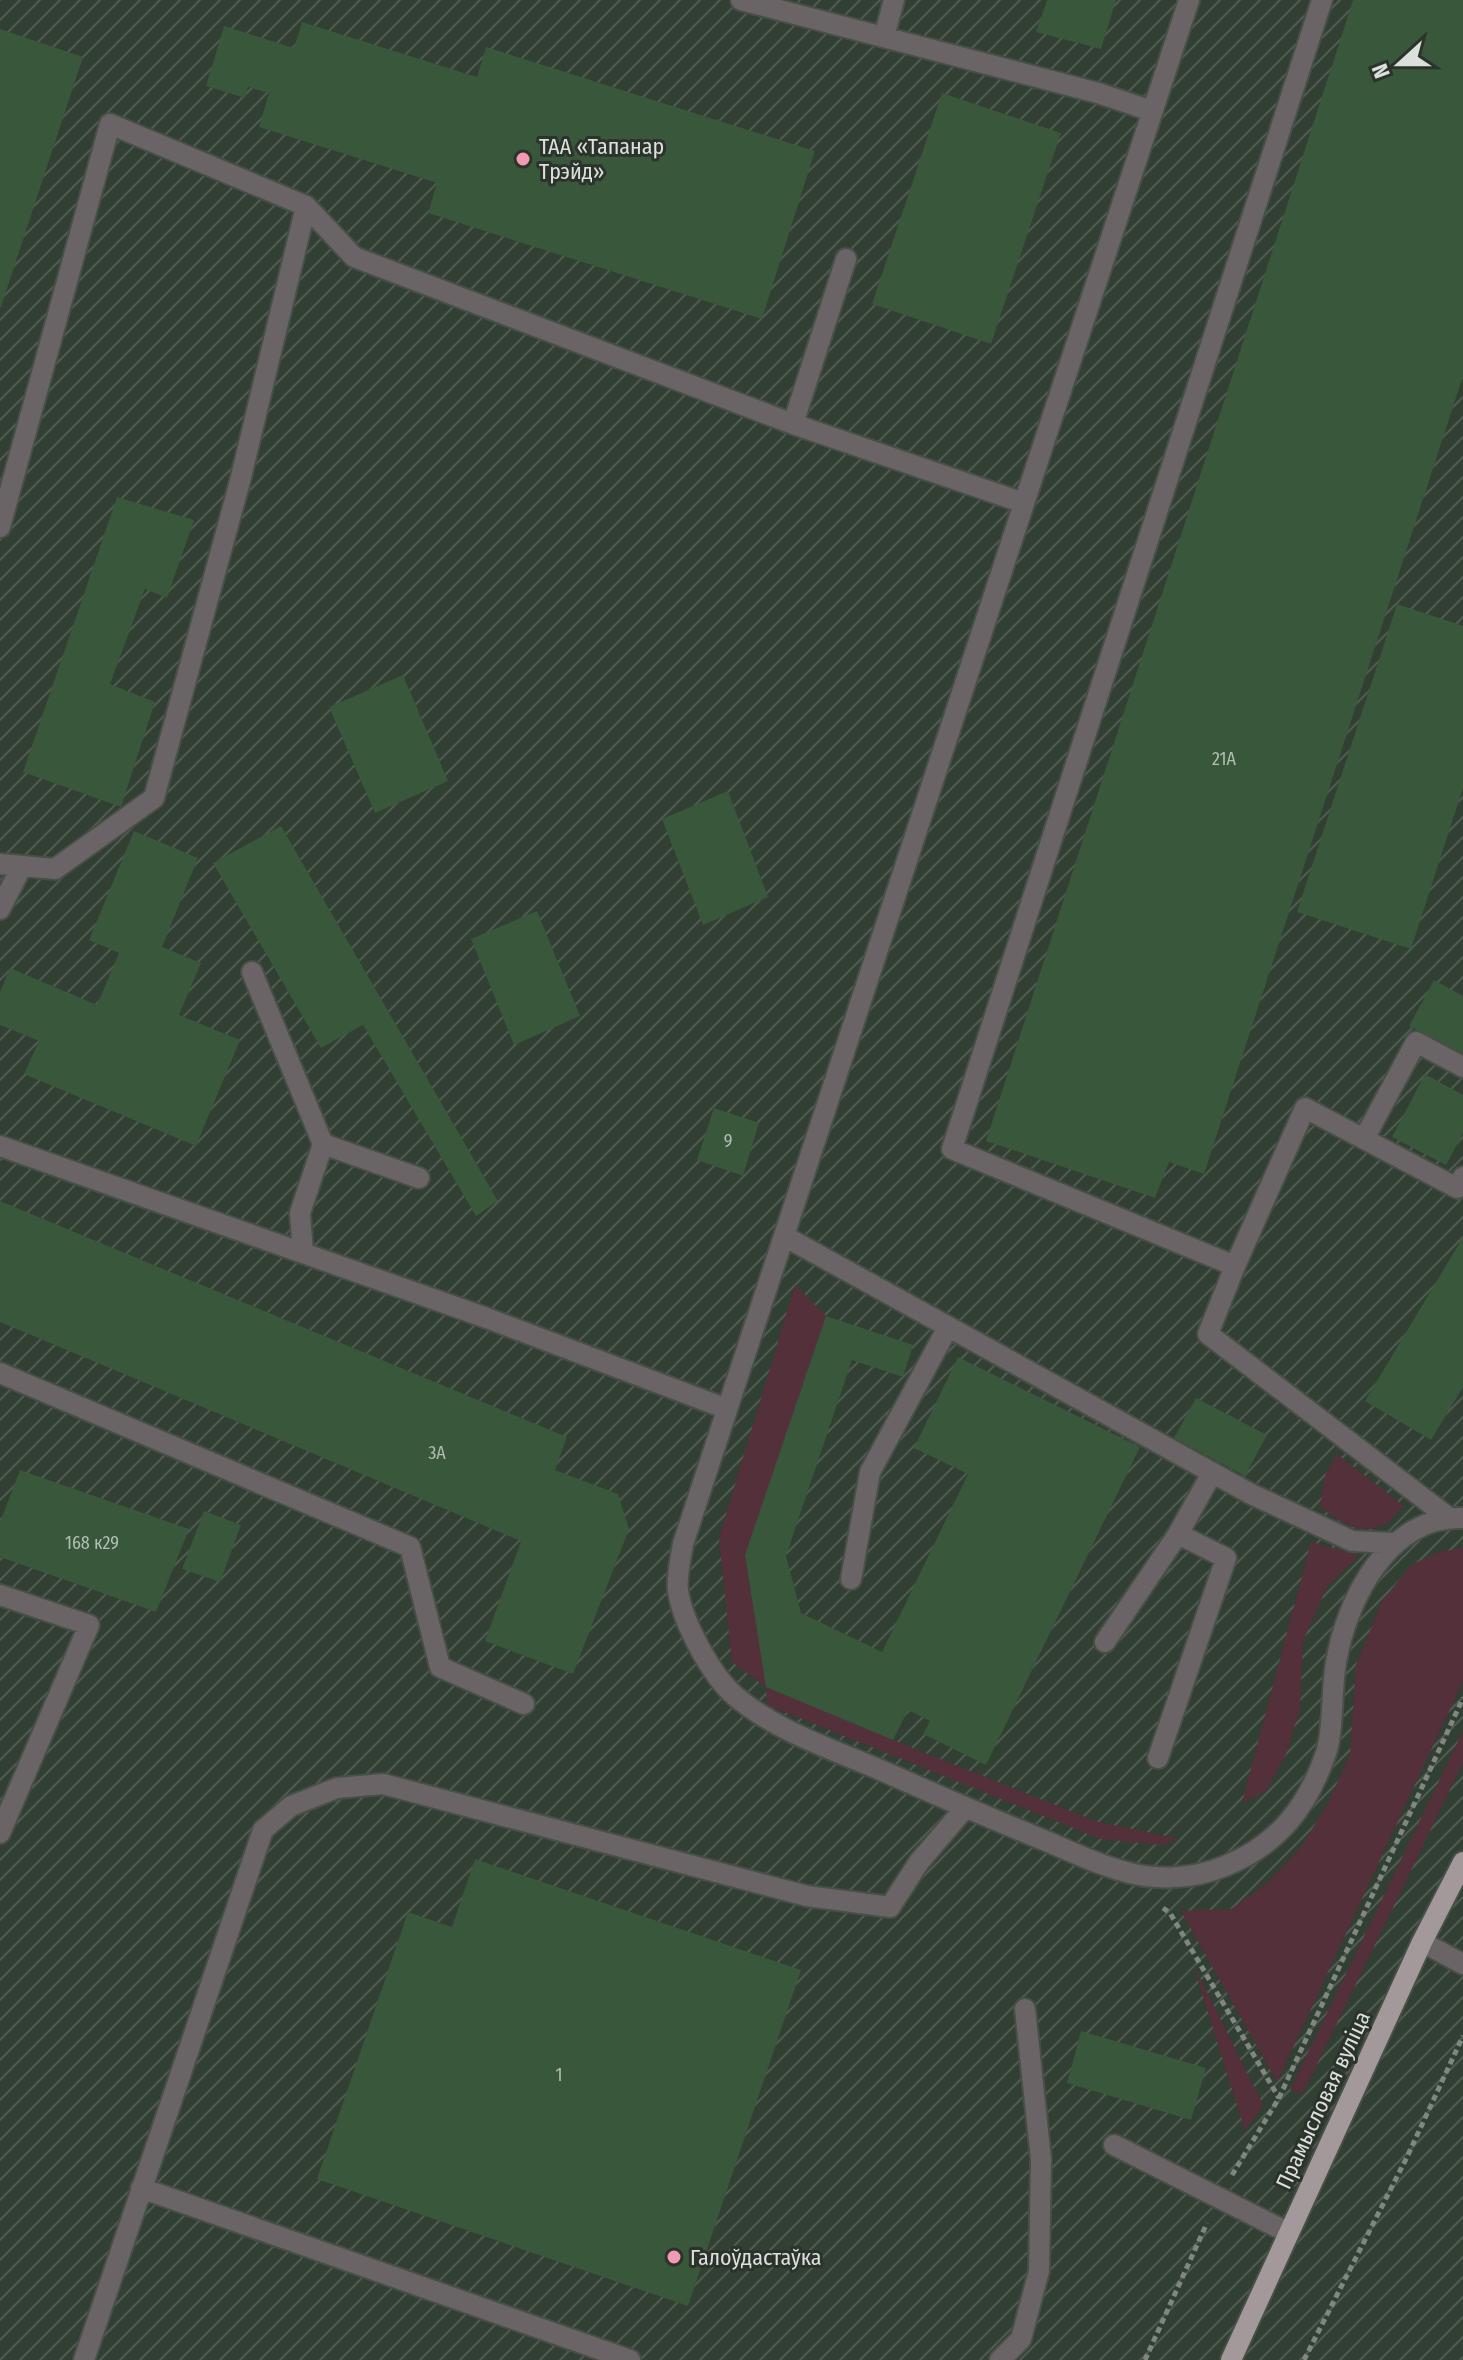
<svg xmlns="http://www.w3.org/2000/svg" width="1463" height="2360" viewBox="0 0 1463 2360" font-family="'Fira Sans Condensed',sans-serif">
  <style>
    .industrial { fill: url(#industrial-furrows) }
    .green { fill: #54303b }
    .building { fill: #38573b }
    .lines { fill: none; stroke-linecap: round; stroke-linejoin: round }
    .minor-casing { stroke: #474f47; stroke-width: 24 }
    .major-casing { stroke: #474f47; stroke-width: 24 }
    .path { stroke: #808781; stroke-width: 5; stroke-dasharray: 6 4; stroke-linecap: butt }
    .minor { stroke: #6a6466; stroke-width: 20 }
    .major { stroke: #a3989a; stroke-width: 20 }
    .poi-dot { fill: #f19ab3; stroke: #2b332b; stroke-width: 3 }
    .labels { text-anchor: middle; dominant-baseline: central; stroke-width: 6; stroke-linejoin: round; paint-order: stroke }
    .number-label { font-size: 18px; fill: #b2beb4 }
    .poi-label { font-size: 22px; fill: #dbe0dc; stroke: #2b332b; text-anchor: start }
    .street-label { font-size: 22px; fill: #dbe0dc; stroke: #2b332b }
  </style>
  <defs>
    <pattern id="industrial-furrows" width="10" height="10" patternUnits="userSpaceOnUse" patternTransform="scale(2)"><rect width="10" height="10" fill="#323f33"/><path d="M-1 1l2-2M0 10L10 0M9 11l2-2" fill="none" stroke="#4f5a50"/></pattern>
  </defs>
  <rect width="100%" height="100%" fill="#2b332b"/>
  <path class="industrial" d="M0 0H1463V2360H0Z"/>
  <path class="green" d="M795 1285 826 1316 745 1555 893 1740 1095 1821 1179 1839 1161 1845 1101 1839 767 1705 766 1687 732 1662 719 1538Z
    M1337 1454 1404 1506C1398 1511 1392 1521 1385 1524 1360 1538 1339 1521 1320 1507L1325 1475Z
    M1311 1542 1359 1555 1327 1587 1303 1641 1300 1708 1287 1752 1266 1791 1242 1803Z
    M1463 1548V1681L1277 2082 1181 1911 1231 1909 1266 1884 1300 1848 1326 1807 1350 1755 1356 1665 1382 1601 1411 1565 1439 1552Z
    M1463 1731V1763L1303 2093 1290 2090Z
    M1193 1964 1263 2105 1245 2131Z"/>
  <path class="building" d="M1047 0H1116L1101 49 1036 32Z
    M1353 0H1463V376L1204 1174 1169 1162 1155 1198 986 1141Z
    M302 22 477 77 486 47 815 151 762 319 428 213 437 183 259 127 269 93 248 87 245 98 206 86 224 26 294 48Z
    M0 29 83 57 1 307H0Z
    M942 93 1061 133 991 344 872 304Z
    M117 497 194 520 167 598 145 589 110 684 155 702 121 807 23 772Z
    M1397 604 1463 626V788L1411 949 1297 912Z
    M403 675 448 781 375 813 329 707Z
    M728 791 768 897 703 925 662 819Z
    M281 826 498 1201 476 1216 363 1025 321 1048 213 863Z
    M134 831 198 858 162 947 201 963 179 1015 240 1040 196 1146 24 1074 39 1041 0 1025V992L10 968 97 1005 119 953 89 940Z
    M537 911 580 1016 514 1045 471 939Z
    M1434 980 1463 996V1055L1409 1026Z
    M1425 1074 1463 1095V1133L1446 1165 1392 1137Z
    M714 1108 759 1123 743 1176 697 1160Z
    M0 1201 567 1437 555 1470 618 1494 629 1529 573 1674 485 1641 521 1541 0 1322Z
    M1463 1237V1387L1431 1440 1365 1401Z
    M826 1316 913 1345 903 1377 852 1360 786 1556 801 1613 882 1652 968 1474 914 1448 958 1357 1140 1447 986 1765 923 1734 930 1721 908 1710 893 1740 766 1687 745 1555Z
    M1196 1398 1267 1435 1245 1476 1174 1438Z
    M20 1470 189 1529 156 1612 0 1557V1522Z
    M204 1511 241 1525 220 1582 182 1569Z
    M475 1859 801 1970 688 2306 317 2179 408 1912 452 1927Z
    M1081 2031 1206 2068 1191 2120 1067 2083Z"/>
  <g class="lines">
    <defs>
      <path id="minor" d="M741 0 1098 93 1152 111
        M1189 0 683 1544C681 1558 676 1577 678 1591 683 1623 711 1675 735 1696 777 1732 835 1750 885 1772 939 1796 992 1819 1046 1841 1070 1851 1094 1863 1119 1870 1153 1881 1192 1880 1225 1866 1278 1845 1308 1806 1326 1753 1334 1730 1331 1689 1336 1663 1346 1600 1389 1515 1463 1518
        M1322 0 952 1149 1235 1266 1208 1334 1448 1517
        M884 37 894 0
        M793 424 846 259
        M0 527 110 124 306 206 354 257 793 424 1024 503
        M0 864 55 869 154 798 240 481 306 206
        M0 909 22 866
        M252 972 323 1144 300 1213 303 1253
        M1364 1139 1457 1188 1463 1177
        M323 1144 419 1178
        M0 1146 484 1317 727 1409
        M784 1236 1251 1494 1352 1541 1393 1543
        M1235 1266 1305 1108 1364 1139 1416 1042 1463 1067
        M0 1373 410 1547 440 1667 524 1704
        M851 1579 870 1472 948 1327
        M0 1595 89 1625 0 1833
        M1105 1642 1178 1534 1212 1473
        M1158 1758 1226 1558 1178 1534
        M1422 1942 1463 1964
        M1114 2145 1289 2233
        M141 2188 630 2360
        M84 2360 263 1830 291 1806 337 1788 383 1784 807 1896 890 1907 919 1862 965 1808
        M1000 2360 1021 2339 1039 2271 1041 2159 1025 2009"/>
      <path id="major" d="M1231 2360 1422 1942 1463 1862"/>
    </defs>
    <use href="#minor" class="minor-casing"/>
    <use href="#major" class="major-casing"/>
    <path class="path" d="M1163 1908 1170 1913 1279 2098
      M1232 2175 1279 2098 1463 1698
      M1145 2360 1207 2223
      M1304 2360 1407 2157 1463 2036"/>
    <use href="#minor" class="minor"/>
    <use href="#major" class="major"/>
  </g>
  <g class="poi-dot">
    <circle cx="523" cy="159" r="8"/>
    <circle cx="674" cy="2257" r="8"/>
  </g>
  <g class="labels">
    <g class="number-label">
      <text x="1224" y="759">21А</text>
      <text x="728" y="1141">9</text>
      <text x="437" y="1453">3А</text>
      <text x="92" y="1543">168 к29</text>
      <text x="559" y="2075">1</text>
    </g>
    <g class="poi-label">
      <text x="539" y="146">ТАА «Тапанар<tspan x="539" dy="25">Трэйд»</tspan></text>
      <text x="690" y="2257">Галоўдастаўка</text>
    </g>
    <g class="street-label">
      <text transform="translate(1323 2100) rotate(-65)">Прамысловая вуліца</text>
    </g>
  </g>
  <g transform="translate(1399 64) rotate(249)" stroke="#2b332b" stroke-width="6" paint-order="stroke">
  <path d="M0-6L14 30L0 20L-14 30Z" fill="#dbe0dc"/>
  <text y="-12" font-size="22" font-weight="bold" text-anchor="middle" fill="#dbe0dc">N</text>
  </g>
</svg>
